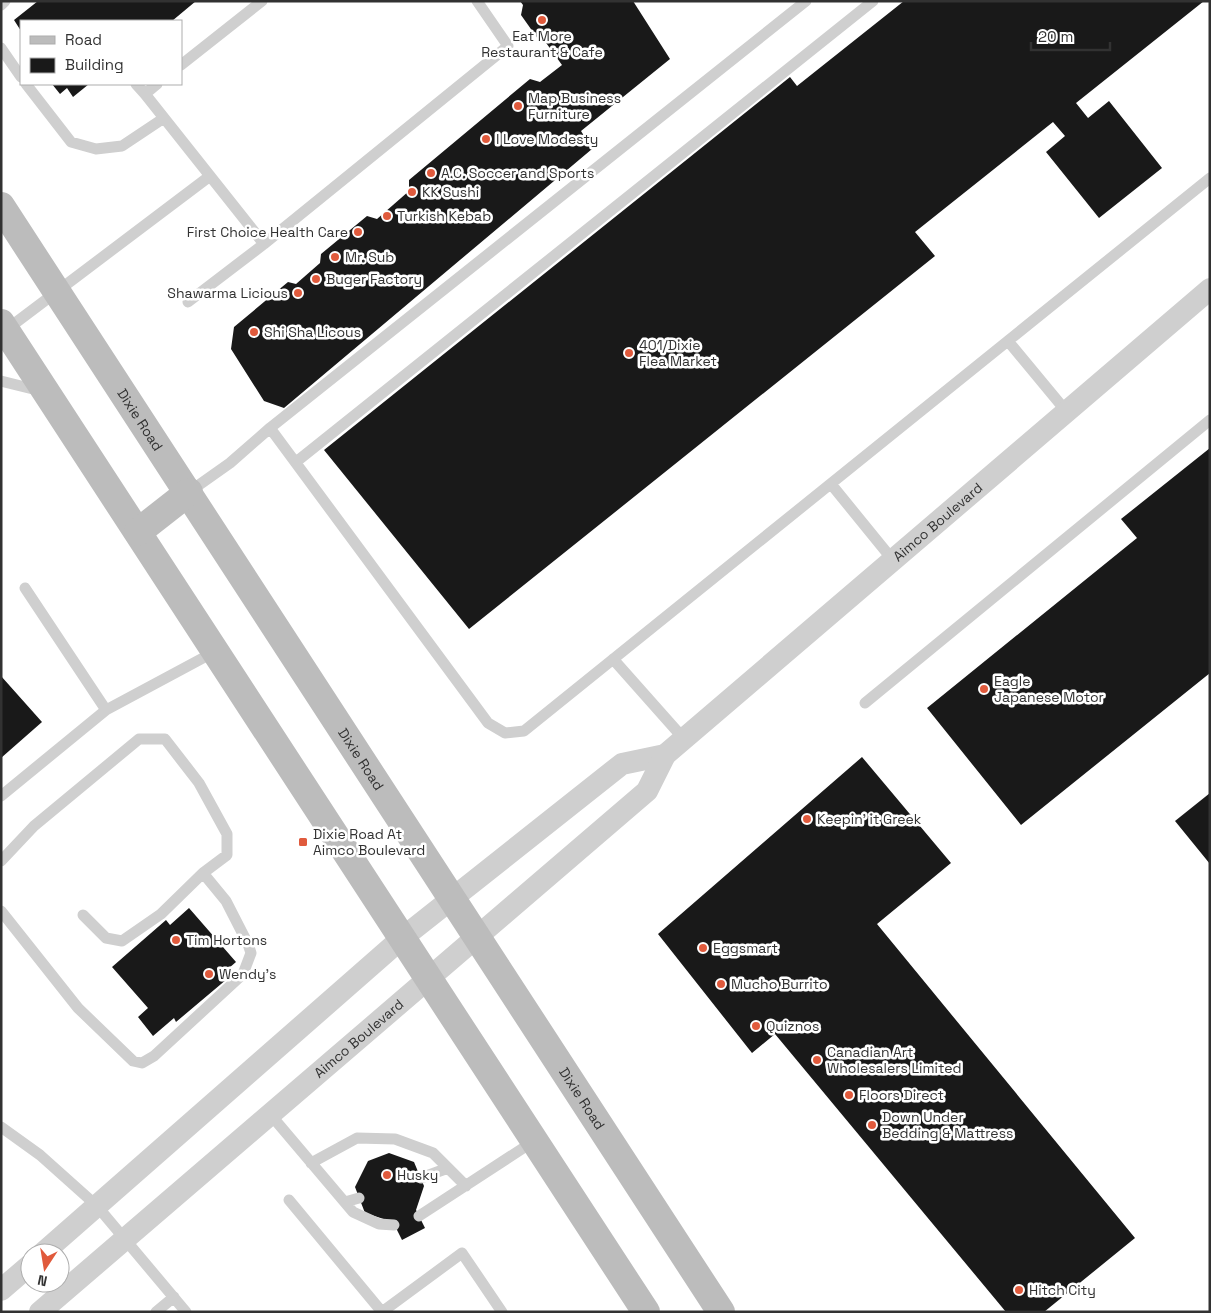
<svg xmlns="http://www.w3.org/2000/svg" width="1211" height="1313" viewBox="0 0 1211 1313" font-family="'Space Grotesk',sans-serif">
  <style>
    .building { fill: #191919 }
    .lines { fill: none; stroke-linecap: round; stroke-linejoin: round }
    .lane { stroke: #cfcfcf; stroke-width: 11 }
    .street { stroke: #cfcfcf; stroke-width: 22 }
    .secondary { stroke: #bcbcbc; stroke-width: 28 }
    .poi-dot { fill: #e05a3c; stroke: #fff; stroke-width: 2 }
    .labels { text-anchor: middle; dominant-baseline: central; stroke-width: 5; stroke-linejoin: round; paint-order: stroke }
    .poi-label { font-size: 14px; fill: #323232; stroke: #fff; text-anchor: start }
    .street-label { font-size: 14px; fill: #323232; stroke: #fff }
  </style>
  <rect width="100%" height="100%" fill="#fff"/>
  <path class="building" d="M38 1H196L172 21H21V31L14 20Z
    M520 1H633L670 59 581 131 592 149 284 408 264 401 231 349 234 327 288 282 296 284 320 263 321 254 367 216 377 219 409 191V180L530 79 540 82 562 65 544 40 538 39 521 15 523 5Z
    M904 1H1204L1076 103 1088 118 1109 101 1162 168 1099 218 1046 152 1065 136 1053 122 915 232 935 256 469 629 324 450 790 77 797 86Z
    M52 84H89L73 97 67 88 60 94Z
    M1210 448V673L1021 825 927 708 1137 538 1121 519Z
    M1 676 42 722 1 758Z
    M862 757 951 863 877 924 1135 1238 1044 1312H1006L775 1034 752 1053 658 934Z
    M1210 793V864L1175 821Z
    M189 908 236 962 222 974 227 979 176 1022 174 1018 153 1036 138 1017 148 1008 112 967 166 920 170 925Z
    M389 1153 414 1162 424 1186 416 1210 425 1228 402 1240 393 1222 365 1213 355 1187 368 1161Z"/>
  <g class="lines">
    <path class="lane" d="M1 5 5 1
      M1 48 21 77
      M181 65 262 1
      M26 84 71 142 96 149 122 146 164 118
      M136 84 145 94
      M157 84 145 94 264 244
      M188 302 264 244 508 46 477 1
      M6 330 210 176
      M1008 341 1066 411
      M1 381 41 391
      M270 428 488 723 505 733 524 731 1210 178
      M296 462 873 1
      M831 484 892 559
      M189 492 230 463 270 428 806 1
      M25 588 106 710
      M613 659 684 739
      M865 703 1210 420
      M1 796 106 710 216 651
      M1 861 34 826 139 739H165L199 783 227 834V855L203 873
      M1 911 78 1008 133 1061 142 1063 154 1056 243 974 251 953 248 944 226 901 203 873 161 914 122 941 106 938 83 915
      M270 1114 353 1212 379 1224 394 1225
      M1 1127 40 1155 97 1206 186 1312
      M311 1163 357 1138 395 1139 433 1153 466 1186
      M421 1178 448 1168
      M289 1200 382 1312
      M345 1202 359 1198
      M419 1216 534 1141
      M156 1312 174 1297
      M382 1312 462 1253 502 1312"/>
    <g class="street">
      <path d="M43 1253 401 939 622 764 665 755"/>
      <path d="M1 1290 30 1265"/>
      <path id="s1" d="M40 1312 647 791 665 755 1210 289"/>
    </g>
    <g class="secondary">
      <path id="s2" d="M1 206 721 1312"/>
      <path d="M1 323 646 1312"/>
      <path d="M138 532 189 492"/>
    </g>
  </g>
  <g class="poi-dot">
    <circle cx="542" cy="20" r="5"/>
    <circle cx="518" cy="106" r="5"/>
    <circle cx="486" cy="139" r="5"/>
    <circle cx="431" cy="173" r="5"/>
    <circle cx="412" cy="192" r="5"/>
    <circle cx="387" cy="216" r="5"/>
    <circle cx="358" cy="232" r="5"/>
    <circle cx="335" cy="257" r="5"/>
    <circle cx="316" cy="279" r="5"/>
    <circle cx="298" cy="293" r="5"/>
    <circle cx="254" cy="332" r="5"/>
    <circle cx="629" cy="353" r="5"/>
    <circle cx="984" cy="689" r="5"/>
    <circle cx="807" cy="819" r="5"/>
    <rect x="298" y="837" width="10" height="10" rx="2.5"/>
    <circle cx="176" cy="940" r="5"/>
    <circle cx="703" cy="948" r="5"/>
    <circle cx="209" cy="974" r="5"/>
    <circle cx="721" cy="984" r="5"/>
    <circle cx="756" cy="1026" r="5"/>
    <circle cx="817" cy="1060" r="5"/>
    <circle cx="849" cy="1095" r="5"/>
    <circle cx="872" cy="1125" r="5"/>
    <circle cx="387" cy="1175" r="5"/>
    <circle cx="1019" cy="1290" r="5"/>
  </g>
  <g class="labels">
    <g class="poi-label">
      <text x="542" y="36" text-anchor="middle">Eat More<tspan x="542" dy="16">Restaurant &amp; Cafe</tspan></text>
      <text x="528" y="98">Map Business<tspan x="528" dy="16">Furniture</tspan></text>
      <text x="496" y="139">I Love Modesty</text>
      <text x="441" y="173">A.C. Soccer and Sports</text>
      <text x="422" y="192">KK Sushi</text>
      <text x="397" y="216">Turkish Kebab</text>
      <text x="348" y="232" text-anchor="end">First Choice Health Care</text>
      <text x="345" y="257">Mr. Sub</text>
      <text x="326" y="279">Buger Factory</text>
      <text x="288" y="293" text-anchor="end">Shawarma Licious</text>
      <text x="264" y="332">Shi Sha Licous</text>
      <text x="639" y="345">401/Dixie<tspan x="639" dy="16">Flea Market</tspan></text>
      <text x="994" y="681">Eagle<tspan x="994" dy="16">Japanese Motor</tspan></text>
      <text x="817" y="819">Keepin' it Greek</text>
      <text x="313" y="834">Dixie Road At<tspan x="313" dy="16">Aimco Boulevard</tspan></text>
      <text x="186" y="940">Tim Hortons</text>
      <text x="713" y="948">Eggsmart</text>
      <text x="219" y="974">Wendy's</text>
      <text x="731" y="984">Mucho Burrito</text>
      <text x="766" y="1026">Quiznos</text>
      <text x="827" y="1052">Canadian Art<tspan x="827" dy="16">Wholesalers Limited</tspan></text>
      <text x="859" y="1095">Floors Direct</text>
      <text x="882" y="1117">Down Under<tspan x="882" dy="16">Bedding &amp; Mattress</tspan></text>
      <text x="397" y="1175">Husky</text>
      <text x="1029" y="1290">Hitch City</text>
    </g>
    <g class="street-label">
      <text stroke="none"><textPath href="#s2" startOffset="255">Dixie Road</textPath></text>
      <text stroke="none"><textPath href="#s1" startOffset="1199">Aimco Boulevard</textPath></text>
      <text stroke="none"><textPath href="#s2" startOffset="660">Dixie Road</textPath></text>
      <text stroke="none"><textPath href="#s1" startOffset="420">Aimco Boulevard</textPath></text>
      <text stroke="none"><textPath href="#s2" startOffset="1065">Dixie Road</textPath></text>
    </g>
  </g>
  <rect width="1211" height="1313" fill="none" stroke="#323232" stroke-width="5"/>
  <rect x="20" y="20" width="162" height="65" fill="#ffffff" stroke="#adadad"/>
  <rect x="30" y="36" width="25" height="8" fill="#bcbcbc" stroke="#adadad"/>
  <text x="65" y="45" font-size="15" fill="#323232">Road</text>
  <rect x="30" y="58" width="25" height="15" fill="#191919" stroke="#adadad"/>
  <text x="65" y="70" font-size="15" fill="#323232">Building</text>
  <g transform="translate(45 1268) rotate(192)"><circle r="24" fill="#ffffff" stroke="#adadad"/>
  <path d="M0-4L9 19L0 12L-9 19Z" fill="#e05a3c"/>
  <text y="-8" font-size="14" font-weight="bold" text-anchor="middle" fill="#323232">N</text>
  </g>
  <path d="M1031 42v8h79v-8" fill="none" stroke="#323232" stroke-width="2.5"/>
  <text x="1038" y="42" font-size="15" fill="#323232" stroke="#ffffff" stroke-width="4" paint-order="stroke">20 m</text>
</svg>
